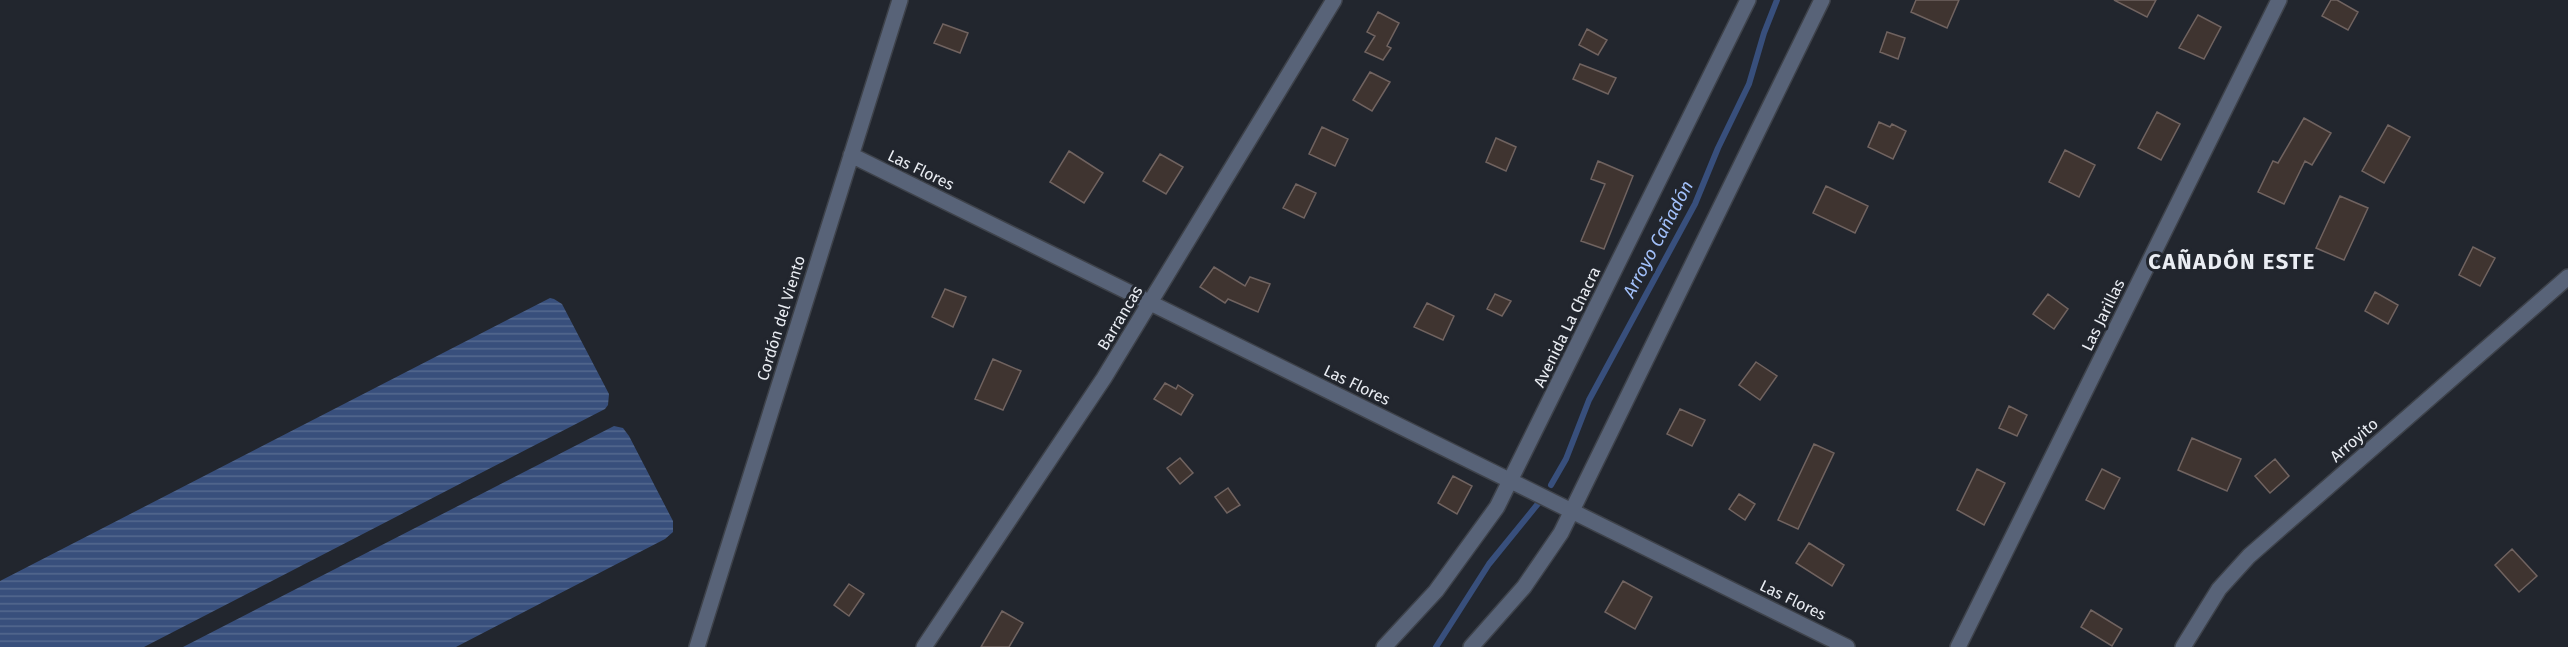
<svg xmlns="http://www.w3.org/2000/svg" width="2568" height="647" viewBox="0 0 2568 647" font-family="'Fira Sans',sans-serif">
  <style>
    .water { fill: url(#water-rules) }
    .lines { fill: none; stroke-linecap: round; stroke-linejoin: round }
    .stream { stroke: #384f7c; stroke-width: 6 }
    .building { fill: #3f3430; stroke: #706360; stroke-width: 1.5 }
    .street-casing { stroke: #3e424a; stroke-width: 18 }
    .street { stroke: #586378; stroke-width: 15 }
    .labels { text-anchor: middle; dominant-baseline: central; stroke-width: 6; stroke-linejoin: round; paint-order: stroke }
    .street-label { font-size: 16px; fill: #eaedf3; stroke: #22262e }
    .water-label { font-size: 18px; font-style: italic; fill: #a2c0fa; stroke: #22262e }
    .district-label { font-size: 22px; font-weight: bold; letter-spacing: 1.5px; fill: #eaedf3; stroke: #22262e }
  </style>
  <defs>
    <pattern id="water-rules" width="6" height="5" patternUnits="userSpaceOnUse" patternTransform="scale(1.5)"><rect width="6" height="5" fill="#384f7c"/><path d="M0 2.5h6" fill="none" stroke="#55698f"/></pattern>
  </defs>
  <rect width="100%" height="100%" fill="#22262e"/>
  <path class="water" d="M550 298 554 299 562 304 609 394 608 405 605 409 144 647H0V581Z
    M614 426 623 428 629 436 673 521V532L665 539 456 647H183Z"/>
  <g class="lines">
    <path class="stream" d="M1551 485 1566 459 1589 400 1695 204 1718 148 1749 84 1764 33 1777 0
      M1436 647 1489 564 1541 500"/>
  </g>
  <path class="building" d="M1916 0H1959L1947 28 1911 12Z
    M2114 0H2156L2147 17Z
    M2331 0H2337L2358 12 2348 30 2322 16Z
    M1378 12 1399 23 1387 46 1391 48 1383 60 1365 52 1375 36 1367 32Z
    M2198 15 2221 27 2204 59 2179 48Z
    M943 24 968 33 960 53 934 43Z
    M1587 29 1607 40 1598 55 1579 45Z
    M1887 32 1905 38 1898 59 1880 52Z
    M1580 64 1616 78 1608 94 1573 79Z
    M1370 72 1390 82 1372 111 1353 100Z
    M2157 112 2180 124 2161 160 2138 148Z
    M2304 118 2331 133 2312 165 2305 161 2284 204 2258 192 2273 161 2278 163Z
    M1879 122 1890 127 1892 124 1906 131 1893 159 1868 147Z
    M2388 125 2410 137 2384 183 2362 171Z
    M1322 127 1348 139 1335 166 1309 154Z
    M1496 138 1516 147 1506 171 1486 162Z
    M2065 150 2095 165 2079 197 2049 182Z
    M1069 151 1103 173 1084 203 1050 182Z
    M1160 154 1183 167 1166 194 1143 181Z
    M1598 161 1633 176 1604 249 1581 241 1605 184 1591 179Z
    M1296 184 1316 193 1304 218 1283 208Z
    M1826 186 1868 206 1855 233 1813 213Z
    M2340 196 2368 208 2344 260 2316 248Z
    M2473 247 2495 258 2480 286 2459 275Z
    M1214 267 1245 286 1250 277 1270 284 1258 312 1228 299 1225 303 1200 287Z
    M945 289 966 297 953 327 932 317Z
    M2375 292 2398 305 2388 324 2365 311Z
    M1495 294 1511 301 1502 316 1487 309Z
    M2048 294 2068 309 2054 329 2033 314Z
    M1427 303 1454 316 1443 340 1414 327Z
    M993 359 1021 371 1003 410 975 399Z
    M1756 362 1777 376 1760 400 1739 385Z
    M1165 383 1176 389 1178 385 1193 395 1181 415 1154 399Z
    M2009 406 2027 415 2017 436 1999 428Z
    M1680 409 1705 420 1692 446 1667 434Z
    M2192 438 2241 459 2227 491 2178 470Z
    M1814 444 1834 453 1798 529 1778 520Z
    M1180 458 1193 473 1180 484 1167 468Z
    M2275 459 2289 476 2270 493 2255 476Z
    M1977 469 2005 483 1984 525 1957 510Z
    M2102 469 2120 478 2104 509 2086 500Z
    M1453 476 1472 486 1457 514 1438 503Z
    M1228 488 1240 505 1227 513 1215 497Z
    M1739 494 1755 504 1745 520 1729 509Z
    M1809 543 1844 565 1832 586 1796 563Z
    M2512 549 2537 576 2519 592 2495 565Z
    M1623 581 1652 597 1635 629 1605 612Z
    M849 584 864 594 849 616 834 605Z
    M2091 610 2122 629 2112 646 2081 627Z
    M1002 611 1023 623 1009 647H981Z"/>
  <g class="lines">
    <defs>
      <path id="street" d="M851 155 1847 647
        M697 647 900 0
        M924 647 1104 378 1334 0
        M1384 647 1436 591 1497 507 1748 0
        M1471 647 1524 587 1561 533 1822 0
        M1958 647 2279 0
        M2183 647 2219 589 2249 556 2568 277"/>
    </defs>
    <use href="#street" class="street-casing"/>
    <use href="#street" class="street"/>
  </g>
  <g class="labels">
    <g class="street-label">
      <text transform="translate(921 170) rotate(26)">Las Flores</text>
      <text transform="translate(2103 315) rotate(-64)">Las Jarillas</text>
      <text transform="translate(781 318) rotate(-73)">Cordón del Viento</text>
      <text transform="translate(1120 318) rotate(-59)">Barrancas</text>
      <text transform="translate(1567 327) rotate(-64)">Avenida La Chacra</text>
      <text transform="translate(1357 385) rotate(26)">Las Flores</text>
      <text transform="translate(2354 440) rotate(-41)">Arroyito</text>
      <text transform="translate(1793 600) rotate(26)">Las Flores</text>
    </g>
    <g class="water-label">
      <text transform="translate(1658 239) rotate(-62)">Arroyo Cañadón</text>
    </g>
    <g class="district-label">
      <text x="2232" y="261">CAÑADÓN ESTE</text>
    </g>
  </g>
</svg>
